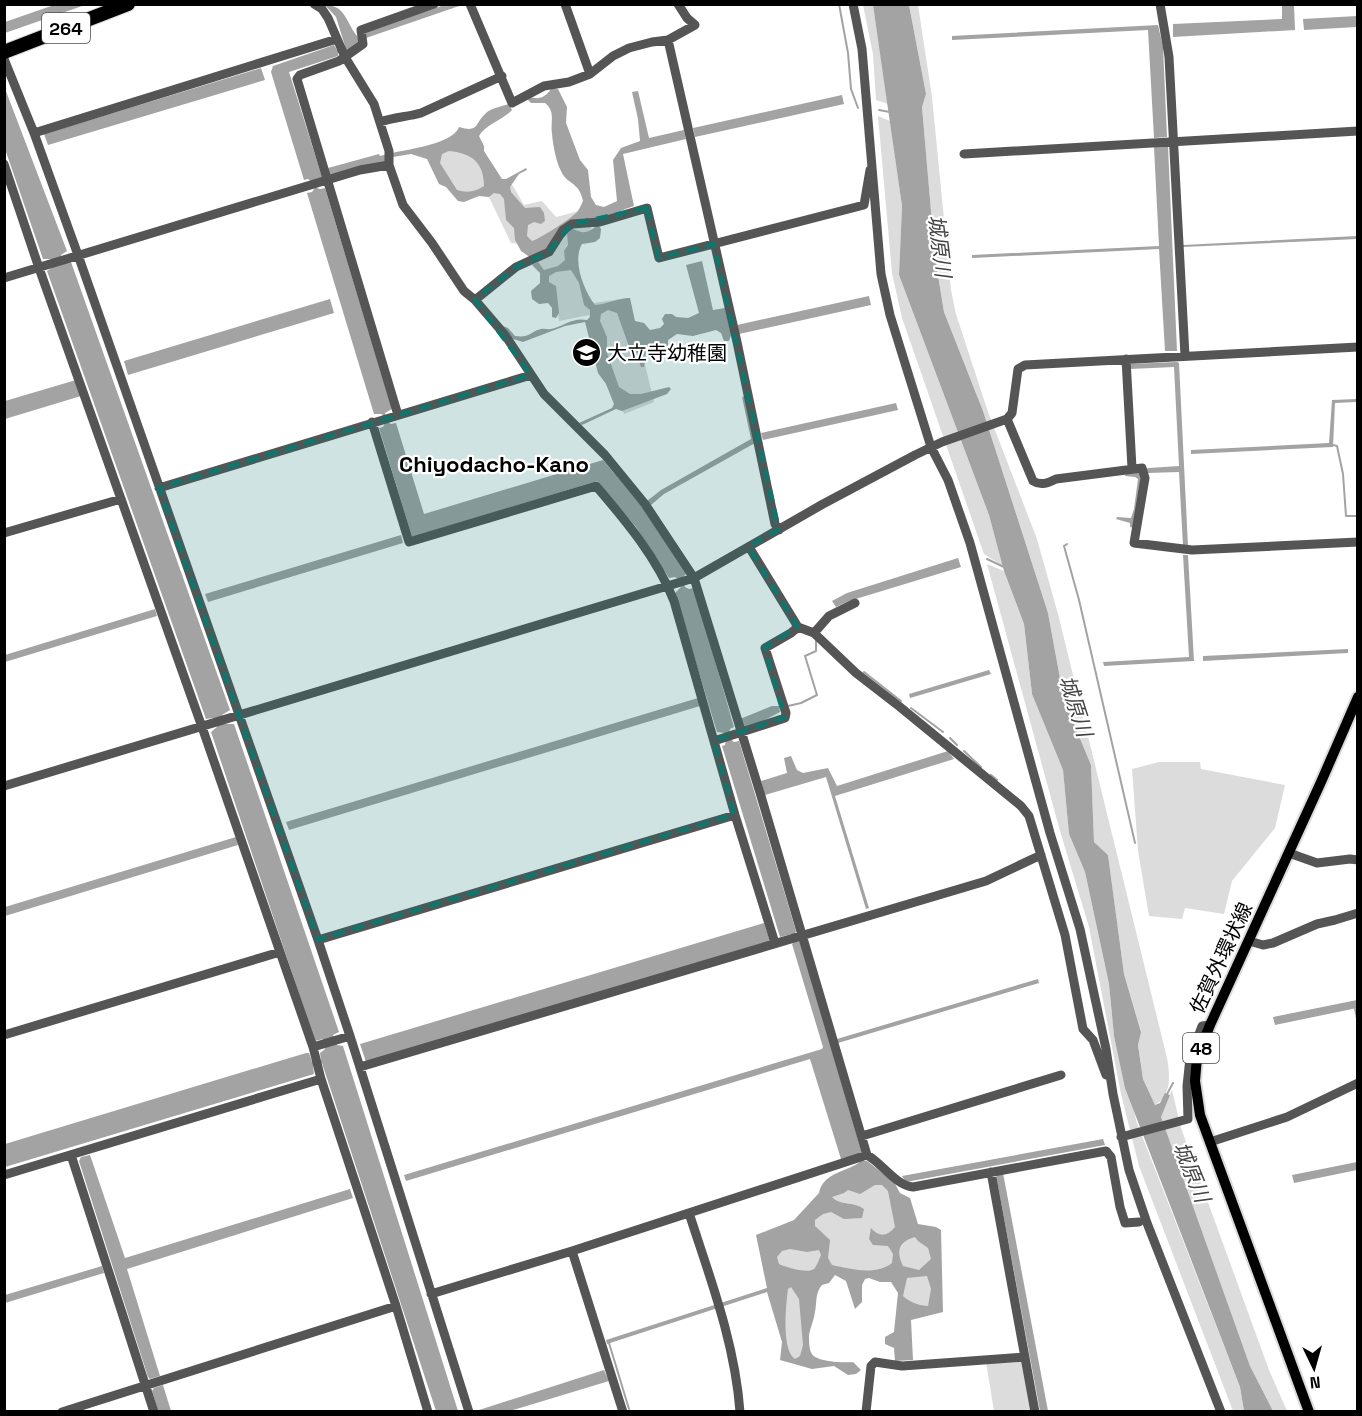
<svg xmlns="http://www.w3.org/2000/svg" width="1362" height="1416" viewBox="0 0 1362 1416" font-family="'Space Grotesk','Noto Sans JP',sans-serif">
  <style>
    .green { fill: #dcdcdc }
    .water { fill: #a3a3a3; fill-rule: evenodd }
    .lines { fill: none; stroke-linecap: round; stroke-linejoin: round }
    .stream { stroke: #a3a3a3; stroke-width: 2 }
    .major-casing { stroke: #dbdbdb; stroke-width: 14 }
    .highway-casing { stroke: #dbdbdb; stroke-width: 16 }
    .minor { stroke: #555; stroke-width: 9 }
    .major { stroke: #000; stroke-width: 10 }
    .highway { stroke: #000; stroke-width: 14 }
    .marked { fill: #0f766e; fill-opacity: 0.2; stroke: #0f766e; stroke-width: 4.5; stroke-dasharray: 12 8; stroke-linejoin: round }
    .labels { text-anchor: middle; dominant-baseline: central; stroke-width: 4.5; stroke-linejoin: round; paint-order: stroke }
    .shield { fill: #fff; stroke: #4c4c4c; stroke-width: 1.5 }
    .shield-label { font-size: 18px; font-weight: bold; fill: #000 }
    .poi-label { font-size: 20px; fill: #000; stroke: #fff; text-anchor: start }
    .street-label { font-size: 20px; fill: #000; stroke: #fff }
    .water-label { font-size: 21px; font-style: italic; fill: #444; stroke: #fff }
    .quarter-label { font-size: 22px; font-weight: bold; fill: #000; stroke: #fff }
  </style>
  <rect width="100%" height="100%" fill="#fff"/>
  <path class="green" d="M863 5H873L888 104 876 100 873 54Z
    M909 5H918L932 97 951 290 956 314 988 412 1037 539 1058 614 1167 1058C1170 1074 1172 1096 1155 1105L1143 1079 1138 1044 1141 1031 1124 974 1108 855 1094 842 1091 765 1064 700 1048 613 983 411 944 312 935 257 922 107 926 94Z
    M878 116 890 121 902 206 899 275 989 515 1003 566 984 554 902 318 892 273Z
    M473 132 500 183 510 181 524 205 542 201 556 217 587 209 594 241 571 244 586 304 629 298 654 402 624 414 589 315 559 321 555 288 544 284 531 245 511 243 487 193 456 195 425 148Z
    M987 564 1004 571 1024 624 1032 694 1063 770 1069 834 1085 872 1109 984 1114 1036 1137 1123 1240 1387 1244 1411H1233L1139 1166 1121 1094 1089 927 1060 831Z
    M1159 762H1200L1201 769 1285 785 1275 828 1232 881 1224 914 1185 908 1182 919 1149 916 1138 851 1132 769Z
    M1172 1090 1181 1128 1269 1370 1287 1411H1273L1250 1366 1160 1117Z
    M866 1171 892 1187 910 1230 937 1233V1307L901 1318 899 1277 828 1270 806 1283 808 1363 787 1359 764 1241 797 1233 833 1184Z
    M1022 1360 1032 1411H994L986 1362Z"/>
  <path class="water" d="M54 5H85L5 33V22Z
    M325 5C347 5 346 25 359 38V43L350 49 338 53V56L289 72 322 177 317 188 320 189 325 188 392 409 385 413 388 422 391 424 396 423 424 514 603 460 643 508 687 573 682 578 685 587 689 589 694 588 734 727 730 729C728 734 730 739 734 742L739 741 796 931 795 934 800 942 862 1153 841 1159 810 1059 406 1181 404 1175 822 1049 823 1047 792 944 794 942 792 934 780 937 722 746 725 745 726 740 724 733 717 732 675 593 681 587 678 579 675 577 669 578 636 527 597 481 412 537 379 428 383 427 385 423 382 414H374L307 193 312 192 314 189 311 181 308 179 304 180 271 72 273 66 334 45 337 50 345 46 336 17Z
    M444 5H462L366 38 364 33Z
    M873 5H909L926 94 922 107 935 257 944 312 983 411 1048 613 1064 700 1091 765 1094 842 1108 855 1124 974 1141 1032 1138 1045 1143 1079 1155 1105 1160 1103 1165 1093 1170 1095 1161 1117 1250 1366 1273 1411H1244L1240 1387 1125 1088 1114 1036 1109 984 1085 872 1069 834 1063 770 1032 694 1024 624 1004 571 989 515 899 275 902 206Z
    M1282 5H1294L1295 30 1173 37V24L1282 19Z
    M1357 16V27L1304 30 1303 19Z
    M1158 25 1163 47 1167 137 1154 138 1148 30 952 40V36Z
    M261 68 265 80 48 145 44 134Z
    M4 86 67 251 61 255 63 263 71 262 230 710 222 715 225 724H234L339 1032 333 1035 337 1045 343 1046 458 1411H436L322 1063 313 1066 314 1074 5 1167V1144L306 1053H309L312 1062 321 1060 320 1053 325 1049 323 1039 315 1041 211 732 217 727 213 718 206 719 47 271 53 267 51 259H43L5 149Z
    M552 88 558 89 567 107 566 123 580 160 588 170 591 197 596 205 604 207 617 201 613 160 621 148 640 141 638 119 632 92 638 91 649 138 684 130 686 139 623 154 634 206C620 210 610 217 599 226L601 229 600 238 595 242 582 244C572 261 584 291 595 305 608 304 618 298 630 298L635 321 644 323 650 330 660 328 664 324 662 319 665 314H672L676 317 688 318 699 313 686 265 702 261 713 310 725 308 731 335 729 341H724L721 333 716 330 693 336 677 334 668 340V346L662 350 652 348 646 351 644 367H641L638 358 631 352 617 313 608 310 601 314 600 321 607 337V353L619 387 630 394H641L669 387 671 389 667 394 622 411 616 409 582 425 579 423 612 408 614 404 606 384 598 373 585 322 565 326 523 342 513 339 503 326 508 328 515 336C531 338 529 332 541 329 544 328 548 330 551 329 564 326 573 317 587 320L590 317V310L584 305 579 283 571 270 556 272 549 276V282L556 286 559 313 556 318 552 317V308L548 303 539 304 532 299 531 291 540 283V273L532 265 538 262 544 270 558 266 565 260 564 251 568 245 567 232 573 229C582 233 587 234 595 227L594 220 577 221 549 248 531 258 521 251 515 240 514 228 506 220 504 199 500 194 494 193 489 197 479 196 464 202 458 201 446 187 439 184 427 159 411 154 387 158 385 162 330 175 328 168 379 154 380 156C398 150 452 146 459 127 479 133 474 124 486 113 491 108 503 106 509 104L512 110C503 120 486 124 479 136L484 146V151L502 179H506L526 168 527 170 519 174 510 187 511 192 525 208 540 207 544 213 545 221 541 224 534 222 528 225 527 236 532 241C538 240 570 219 575 214 579 211 581 205 583 201 579 181 567 185 561 171 556 162 553 145 552 134 550 121 556 112 545 103H531L527 99 529 97C541 100 545 97 552 88ZM449 151C471 153 484 162 484 186 475 192 467 193 457 190L440 163 442 154Z
    M842 95 844 104 695 137 693 128Z
    M1168 146 1177 351H1165L1159 249 972 258V255L1159 246 1154 147Z
    M1357 236V239L1183 247V245Z
    M869 296 871 305 739 334 737 325Z
    M330 299 334 313 128 375 124 361Z
    M1177 362 1179 363 1188 546H1183L1179 472 1148 473 1134 528 1130 527V523L1116 519 1117 517 1131 518 1134 509 1138 479 1135 477 1125 476 1126 473 1149 468 1179 466 1174 367 1130 369V364Z
    M76 380 81 396 5 419V401Z
    M745 396 755 443 664 494 651 505 647 501 661 490 751 439 742 397Z
    M1357 399V402L1335 403 1333 447 1191 454V450L1329 443 1332 400Z
    M896 403 898 410 763 440 761 433Z
    M401 535 403 543 208 602 205 594Z
    M1183 555H1188L1194 661 1104 666 1103 662 1189 657Z
    M958 558 961 567 849 601 836 607 832 601 847 593Z
    M155 609 157 616 5 662V655Z
    M1348 649V653L1203 661V656Z
    M989 670 991 674 910 698 909 694Z
    M698 698 700 706 289 830 286 822Z
    M772 706H779L780 712 761 722 743 728 740 719Z
    M948 751 954 759 835 796 869 908 866 909 826 777 765 795 761 781 787 773 784 758 791 756 797 770 803 773 828 768 837 786Z
    M236 837 238 845 5 916V907Z
    M764 923 770 941 366 1062 360 1044Z
    M1038 979 1039 983 838 1043 837 1039Z
    M1357 1000V1008L1275 1025 1273 1017Z
    M1103 1139 1105 1145 906 1182 902 1176Z
    M90 1155 125 1258 350 1189 353 1198 127 1269 160 1376 150 1379 148 1377 79 1161 81 1157Z
    M861 1161H867L894 1182 900 1193 910 1198 918 1224 936 1227 941 1230 943 1312 911 1320 913 1360 895 1361 894 1348 885 1344V1337L894 1332 898 1293 891 1282H880L869 1278 865 1279 862 1285V1302L855 1309 846 1281 835 1275 829 1283 822 1285C815 1293 817 1302 815 1312 814 1320 810 1328 809 1335 809 1341 809 1350 812 1354 817 1362 844 1363 853 1362L861 1370 856 1374 848 1375 834 1366 812 1369 780 1360 782 1342 767 1292 607 1344 606 1340 767 1288 756 1235 794 1220 819 1193C823 1172 848 1172 861 1161ZM875 1185H882L888 1191 895 1227C887 1237 879 1237 871 1228L869 1239 873 1245 888 1246 893 1254 892 1263C876 1276 851 1269 832 1265L828 1258 830 1240 815 1226V1220L823 1214 831 1212 844 1219 862 1218 864 1209C853 1201 840 1206 832 1197L844 1193 848 1190 860 1194ZM915 1237 918 1241 928 1248 931 1259 919 1270 903 1266C896 1251 898 1242 915 1237ZM790 1249 807 1252 819 1250 821 1255C819 1259 817 1266 814 1269 808 1274 785 1267 779 1264L777 1257 782 1251ZM927 1276 931 1289 928 1306C920 1306 909 1302 903 1296L907 1278ZM791 1287 799 1299 803 1345 800 1356 795 1359C781 1350 786 1305 788 1289Z
    M1357 1162V1170L1294 1183 1292 1175Z
    M1003 1173 1048 1411H1040L996 1175Z
    M102 1266 104 1273 5 1303V1295Z
    M604 1370 609 1381 510 1411 479 1412V1410Z
    M163 1385 171 1411H158L152 1391 154 1388Z"/>
  <g class="lines">
    <path class="stream" d="M839 4 848 53 851 89 858 108
      M879 110 890 112
      M1333 445 1337 446 1343 474 1346 516H1358
      M1067 544 1064 546 1079 600 1135 843
      M987 559 1006 568
      M864 672 901 701
      M788 706 801 703 817 695 805 656 816 651V640
      M911 708 943 732
      M950 738 957 745
      M964 751 981 767
      M991 775 997 780
      M1355 1009 1358 1023
      M1166 1096 1173 1083
      M609 1343 629 1409"/>
    <defs>
      <path id="major" d="M1309 1412 1200 1115 1195 1081 1197 1057 1210 1025 1321 782 1358 697"/>
      <path id="highway" d="M4 52 128 4"/>
    </defs>
    <use href="#major" class="major-casing"/>
    <use href="#highway" class="highway-casing"/>
    <path class="minor" d="M314 4 322 9 328 18 345 57 374 104 389 151V165L403 205 432 243 464 291 475 300 505 335 544 394 605 455 645 504 694 578 761 796 867 1155C882 1163 895 1185 913 1187L1106 1151 1111 1157 1120 1207 1125 1223 1139 1222
      M470 4 512 103 544 86 569 82 590 74 613 56 629 48 652 42 668 40 695 25 687 18 678 4
      M565 4 590 74
      M853 4 862 49 881 274 890 315 931 447 948 480 970 543 1050 833 1080 929 1106 1049 1113 1094 1129 1170 1147 1223 1221 1412
      M1160 4 1169 57 1185 356
      M668 40 737 342 775 524 779 530
      M4 59 34 133 78 255 318 940 350 1036 469 1412
      M380 122C394 117 407 117 421 113L502 76
      M34 133 337 39
      M964 154 1358 131
      M4 164 39 268 202 727 313 1047
      M4 278 360 170 389 165
      M475 300 516 267 549 252 563 230 572 224 600 222 647 208 659 258 864 205 870 170
      M1126 359 1132 468
      M398 415 297 79 300 75 339 61 363 44 361 30 434 4
      M1007 419 1033 481C1041 486 1048 483 1056 479L1142 468 1145 478 1134 543 1192 550 1358 542
      M372 422 409 542 596 486C626 521 657 558 674 601L735 815 775 943
      M159 488 531 375
      M4 533 121 499
      M749 547 798 627 814 633 856 673 900 707 1021 806 1029 816 1065 935 1083 1029 1093 1040 1106 1075
      M814 633 829 616 855 603
      M714 741 785 718 786 713 765 648 791 633 798 627
      M4 786 694 578 823 504 915 455 942 442 1007 419 1012 413 1018 369 1025 365 1358 347
      M1289 853 1317 863 1350 859 1358 860
      M318 940 735 815
      M1249 941 1263 945 1273 943 1317 924 1335 920 1358 913
      M4 1035 280 952
      M350 1036 313 1047 321 1079 396 1306 428 1412
      M360 1067 986 881 1041 855
      M862 1136 1061 1075
      M1121 1137 1188 1119 1187 1086 1190 1058 1202 1026 1210 1025
      M1210 1142 1287 1117 1358 1083
      M71 1155 154 1412
      M991 1172 1035 1412
      M4 1175 321 1079
      M689 1213C710 1278 735 1343 740 1412
      M572 1251 623 1412
      M431 1294 572 1251 867 1155
      M62 1412 396 1306
      M866 1412 871 1366 875 1362 902 1366 1025 1357"/>
    <use href="#major" class="major"/>
    <use href="#highway" class="highway"/>
  </g>
  <path class="marked" d="M647 208 659 258 714 244 779 530 749 547 798 627 765 648 785 718 714 741 735 815 318 940 159 488 531 375 475 300 516 267 549 252 572 224Z"/>
  <defs>
    <symbol id="school-disc" viewBox="-11 -11 22 22"><circle r="9.5" fill="#000" stroke="#fff"/><path d="M0-5L7-2L0 1L-7-2ZM-4 1L0 2.5L4 1V4Q0 6-4 4Z" fill="#fff"/></symbol>
  </defs>
  <g fill-rule="evenodd">
    <use href="#school-disc" x="570" y="336" width="33" height="33"/>
  </g>
  <g class="labels">
    <g class="shield">
      <rect x="42" y="13" width="48" height="30" rx="4.5"/>
      <rect x="1183" y="1033" width="36" height="30" rx="4.5"/>
    </g>
    <g class="shield-label">
      <text x="66" y="28">264</text>
      <text x="1201" y="1048">48</text>
    </g>
    <g class="poi-label">
      <text x="607" y="353">大立寺幼稚園</text>
    </g>
    <g class="street-label">
      <text transform="translate(1221 958) rotate(-65)">佐賀外環状線</text>
    </g>
    <g class="water-label">
      <text transform="translate(940 246) rotate(83)">城原川</text>
      <text transform="translate(1076 706) rotate(72)">城原川</text>
      <text transform="translate(1192 1172) rotate(68)">城原川</text>
    </g>
    <g class="quarter-label">
      <text x="494" y="464">Chiyodacho-Kano</text>
    </g>
  </g>
  <rect width="1362" height="1416" fill="none" stroke="#000000" stroke-width="12"/>
  <g transform="translate(1314 1368) rotate(175)" stroke="#ffffff" stroke-width="4.5" paint-order="stroke">
  <path d="M0-4.5L10 22L0 15L-10 22Z" fill="#000000"/>
  <text y="-9" font-size="16" font-weight="bold" text-anchor="middle" fill="#000000">N</text>
  </g>
</svg>
